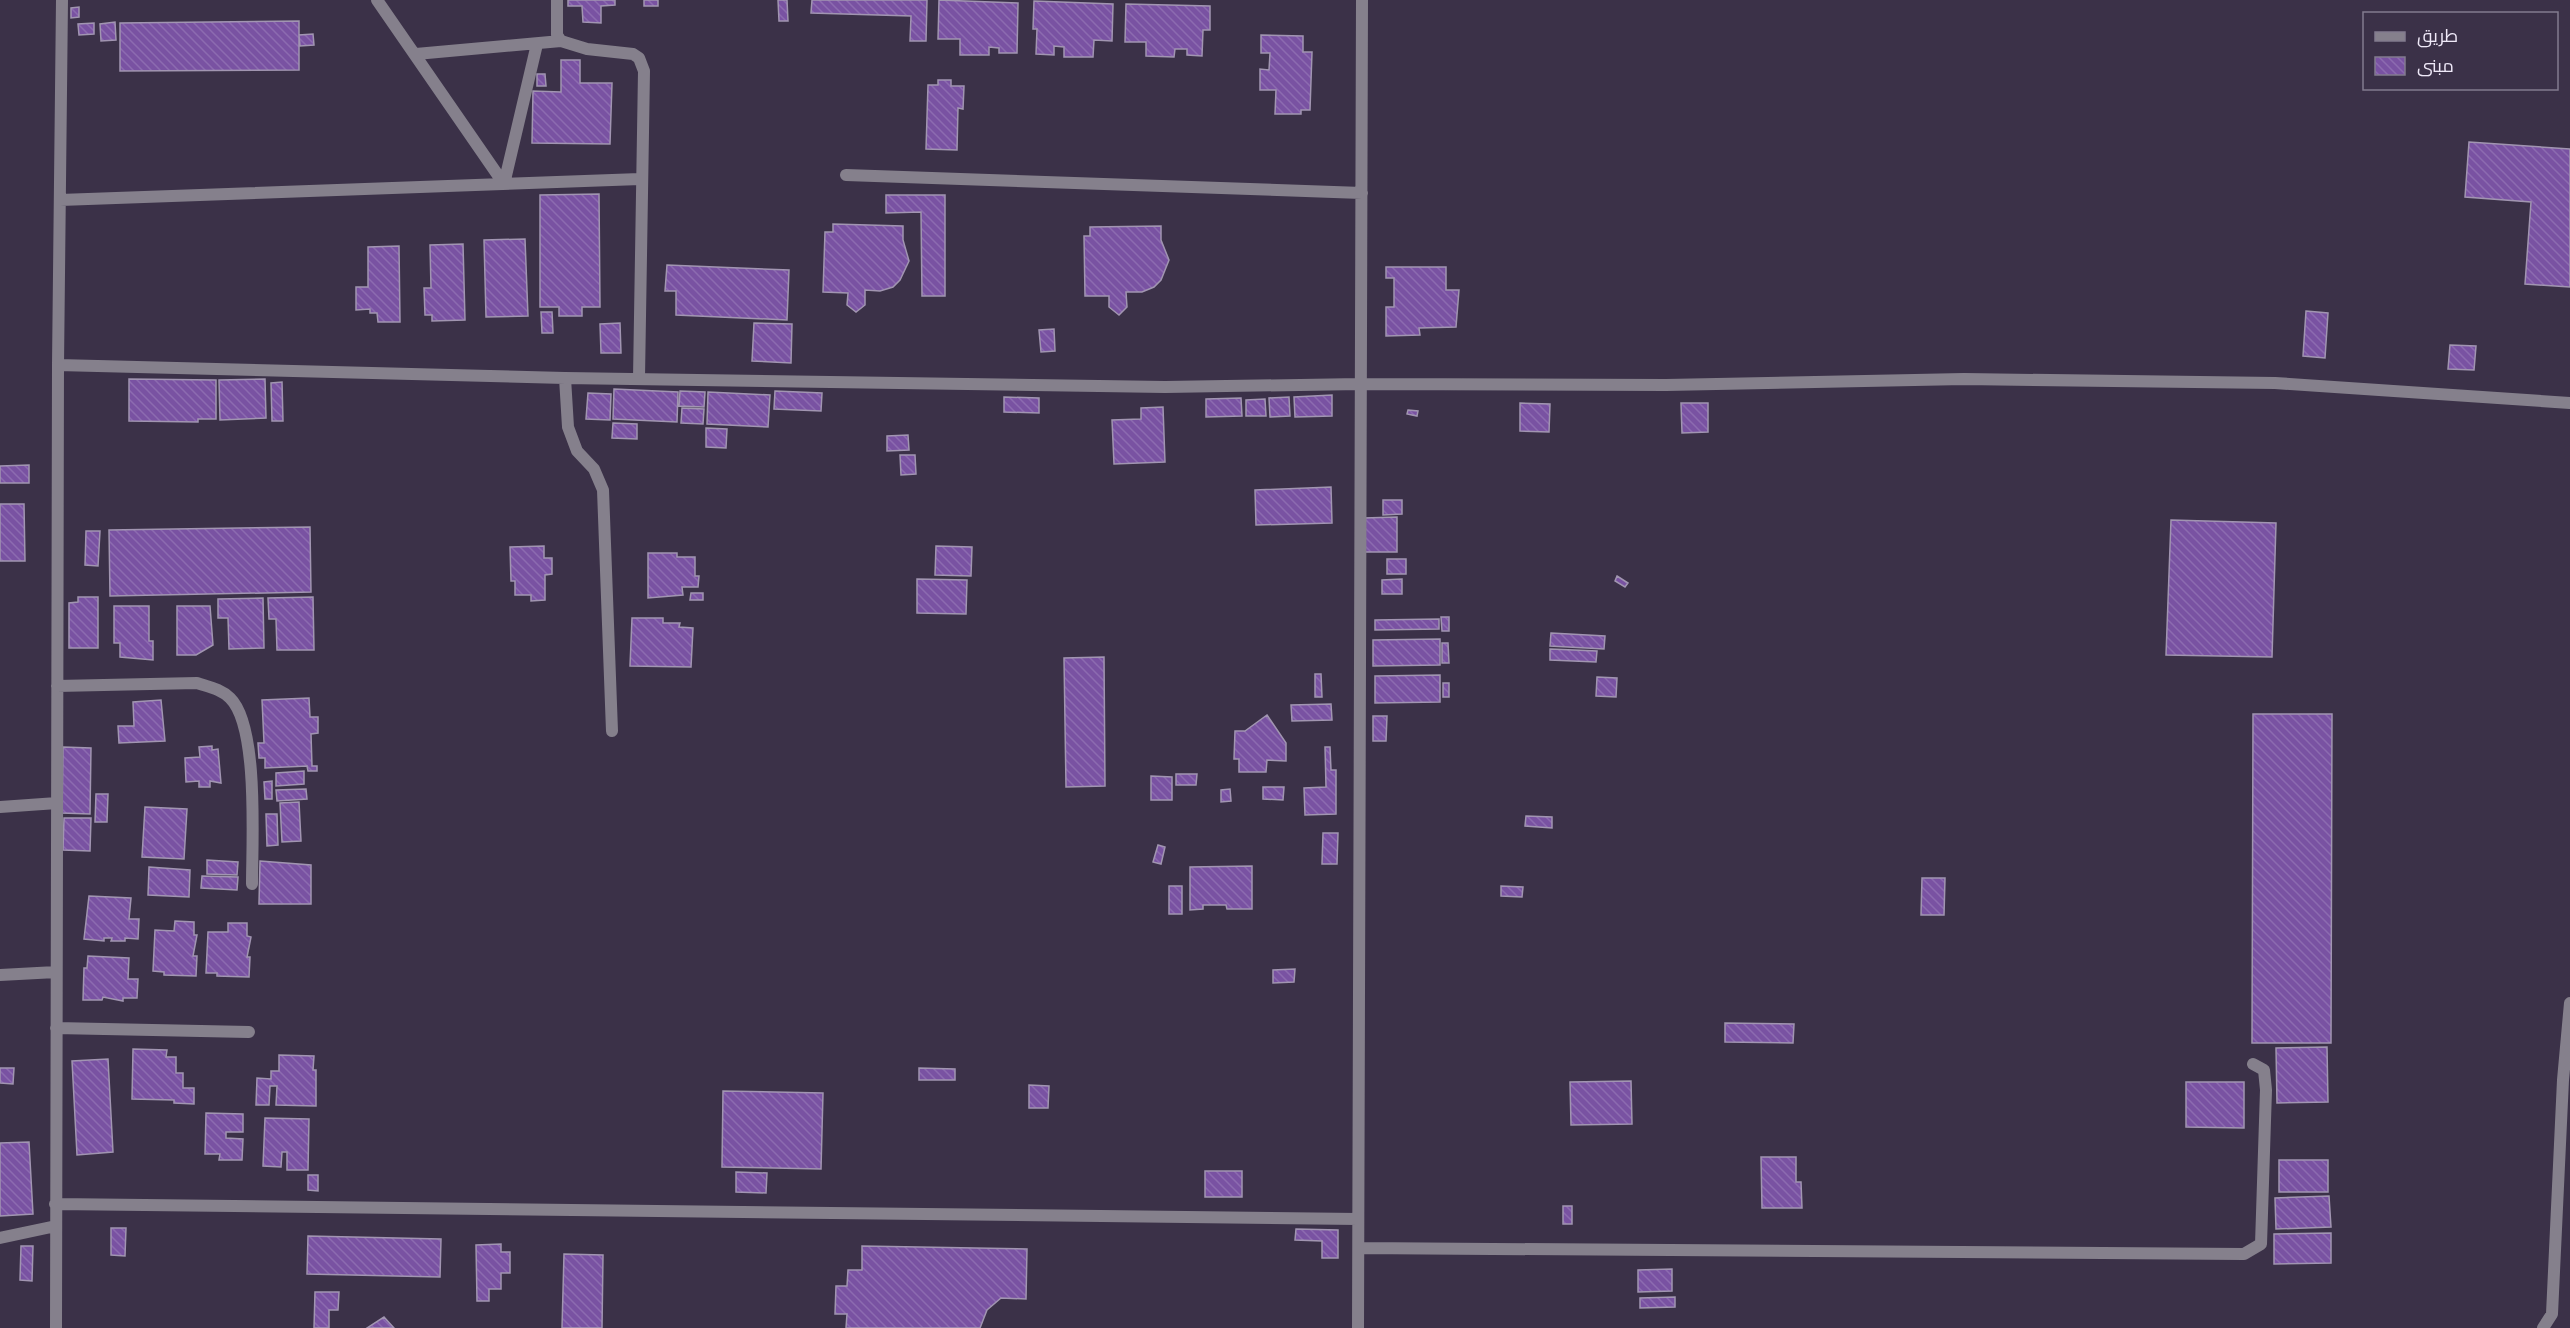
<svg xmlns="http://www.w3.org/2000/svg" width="2570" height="1328" viewBox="0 0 2570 1328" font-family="'Open Sans',Cairo,sans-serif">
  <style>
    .building { fill: url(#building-back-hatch); stroke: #a195b1; stroke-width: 1.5 }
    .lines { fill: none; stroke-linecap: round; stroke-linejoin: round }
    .minor { stroke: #85808c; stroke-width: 12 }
  </style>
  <defs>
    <pattern id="building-back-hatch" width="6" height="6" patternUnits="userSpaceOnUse" patternTransform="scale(1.5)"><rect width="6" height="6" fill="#7952a2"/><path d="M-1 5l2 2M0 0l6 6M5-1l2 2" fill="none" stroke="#8c6bb0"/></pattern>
  </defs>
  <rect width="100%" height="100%" fill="#3b3148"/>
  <path class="building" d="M568 0H615V5L601 6V23L583 22 582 6H568Z
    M644 0H658V6H644Z
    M778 0H787L788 21H779Z
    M812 0H927L926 41H910L911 16 811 13Z
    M939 0 1018 3 1017 53H999V48L989 47V55H960V39H938Z
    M1034 1 1113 4 1112 41 1094 40 1093 57H1064V47L1054 46V55L1036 54 1037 29H1033Z
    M1126 4 1210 6V30H1203L1202 56 1187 55V49H1175L1174 57 1146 56V42H1125Z
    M79 7V17L71 18V8Z
    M299 21V70L120 71V23Z
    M115 22 116 40 101 41 100 24Z
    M94 23V34L79 35 78 24Z
    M313 34 314 45 300 46 299 35Z
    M1261 35 1303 36V52H1312L1310 110H1301V114H1275L1276 90H1260V69L1269 70 1270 53H1261Z
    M561 60H580V83H612L610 144 532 143 533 91 561 92Z
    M537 74H545L546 86H537Z
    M938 80H951V86H964L963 109 958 108 957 150 926 149 928 85H938Z
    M2469 142 2570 149V287L2525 284 2531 202 2465 197Z
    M599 194 600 307H582V316H559V307H540V195Z
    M886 195H945V296H922L921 212 886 213Z
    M833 224 903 226V240L909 261 900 280 893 287 880 291 865 290V305L856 312 847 305 848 293 823 292 825 232H833Z
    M1161 226V240L1169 260 1161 280 1154 287 1142 292H1126L1127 307 1119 315 1109 307V296H1085L1084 236H1090V227Z
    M525 239 528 316 486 317 484 240Z
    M463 244 465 320 432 321V315H425L424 288H431L430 245Z
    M399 246 400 322H378L377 313H370V309L356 310V287H368V247Z
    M667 265 789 270 787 320 676 315V291H665Z
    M1386 267H1446V290H1459L1456 327 1419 328 1420 335 1386 336V307H1394V278H1386Z
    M2306 311 2328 313 2325 358 2303 356Z
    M541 312H552L553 333H542Z
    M620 323 621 353H601L600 324Z
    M754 323 792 324 791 363 752 361Z
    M1054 329 1055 351 1041 352 1039 330Z
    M2450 345 2476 346 2474 370 2448 369Z
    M129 379 216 380V419H198V422L129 421Z
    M265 379 266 418 220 420 219 380Z
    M282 382 283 421H272L271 383Z
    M614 389 678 392 677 422 613 419Z
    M680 391 705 392 704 407 679 406Z
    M775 391 822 393 821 411 774 409Z
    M708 392 770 395 768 427 707 424Z
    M588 393 611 394 610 420 586 419Z
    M1332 395V416L1295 417 1294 397Z
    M1004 397 1039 398V413L1004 412Z
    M1289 397 1290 416 1270 417 1269 398Z
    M1241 398 1242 416 1206 417V399Z
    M1265 399 1266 416H1246V400Z
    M1520 403 1550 404 1549 432 1520 431Z
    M1681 403H1708V432L1682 433Z
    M1163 407 1165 462 1114 464 1112 420 1141 419V408Z
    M682 408 704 409 703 424 681 423Z
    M1408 410 1418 411 1417 416 1407 414Z
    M613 423 637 424V439L612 438Z
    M706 428 727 429 726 448 706 447Z
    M908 435 909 450 887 451V436Z
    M900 455H915L916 474 901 475Z
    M29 465V483H0V466Z
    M1331 487 1332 523 1256 525 1255 490Z
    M1383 500H1402V514L1383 515Z
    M0 504H24L25 561H0Z
    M1397 517V552H1364V518Z
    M2171 520 2276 523 2272 657 2166 655Z
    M310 527 311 592 110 596 109 530Z
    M86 531H100L98 566 85 565Z
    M544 546V558H552V574L545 575V600L531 601V595H515V581H511L510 547Z
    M936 546 972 547 971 576 935 575Z
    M648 553H677V557H695V576H699L698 587H682L683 595 648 598Z
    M1387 559H1406V574H1387Z
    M1617 576 1628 583 1625 587 1615 581Z
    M917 579 967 580 966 614 917 613Z
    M1402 579V594H1382V580Z
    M691 593H703V600H690Z
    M78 597H98V648H69V603L78 602Z
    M313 597 314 650H277L276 619H269L268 598Z
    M263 598 264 648 229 649 228 618H218V599Z
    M114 606H149V641H153V660L120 657V643H114Z
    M177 606H210L213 645 196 655H177Z
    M1441 617H1449V631H1442Z
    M632 618H663V623H680L679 627 693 628 691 667 630 666Z
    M1439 619V629L1375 630V620Z
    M1551 633 1605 636 1604 649 1550 646Z
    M1440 639V665L1373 666V640Z
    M1442 643H1448L1449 663H1442Z
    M1550 649 1597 651 1596 662 1550 660Z
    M1104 657 1105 786 1066 787 1064 658Z
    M1315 674H1321L1322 697H1315Z
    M1440 675V702L1375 703V676Z
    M1597 677 1617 678 1616 697 1596 696Z
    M1443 683H1449V697H1443Z
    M309 698 310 717H318V733L311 734 312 766H317V771H308L307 766 265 768V758H259L258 743H264L262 700Z
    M161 700 165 741 119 743 118 726H134L133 702Z
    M1331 704 1332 720 1292 721 1291 705Z
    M2253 714H2332L2331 1043H2252Z
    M1267 715 1286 743V761L1267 760 1266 772H1239V759H1234L1235 731H1245Z
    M1373 716H1387L1386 741H1373Z
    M212 746V750L218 749 221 783 210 781V787H199V781L186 782 185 758 200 757 199 747Z
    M63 747 91 748 90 814 62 813Z
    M1325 747H1330L1331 770H1336V814L1305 815 1304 788 1326 787Z
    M304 771V784L276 786V773Z
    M1176 774H1197L1196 785H1176Z
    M1151 776 1172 777V800H1151Z
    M272 781V799H265L264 782Z
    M1263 787H1284L1283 800 1263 799Z
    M306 789 307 799 277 801 276 790Z
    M1230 789 1231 801 1221 802V790Z
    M96 794H108L107 822H95Z
    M299 802 301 841 282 842 280 803Z
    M145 807 187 809 184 859 142 857Z
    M266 814H277L278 845 267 846Z
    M1526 816 1552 817V828L1525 826Z
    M64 818H91L90 851 63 850Z
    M1323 833H1338L1337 864H1322Z
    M1158 845 1165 847 1161 864 1153 862Z
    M207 860 238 862 237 875 207 874Z
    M260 861 311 865V904H259Z
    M1252 866V909H1227L1226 905H1203V909L1190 910V867Z
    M149 867 190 870 189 897 148 895Z
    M202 876 238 877 237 890 201 888Z
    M1922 878H1945L1944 915H1921Z
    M1169 886H1182V914H1169Z
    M1501 886 1523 887 1522 897 1501 896Z
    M89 896 131 898 129 919H139L138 939 125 938V941H111L112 938H104V941L84 939Z
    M175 921 194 922V935H197L193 956H197L196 976 164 975V972L153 971 155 930 174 931Z
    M228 923H247V936L251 937 247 957H250L249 977 217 976V973H206L208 932H228Z
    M88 956 129 958 128 979H138L137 998H123V1001L103 997 102 1000H83L84 968H87Z
    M1295 969 1294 982 1273 983V970Z
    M1725 1023 1794 1024 1793 1043 1725 1042Z
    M2327 1047 2328 1102 2277 1103 2276 1048Z
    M133 1049 167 1050 166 1057H176V1073H183V1088H194V1104L174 1103V1100L132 1099Z
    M279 1055 314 1056 313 1070H316V1106L276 1105 277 1086H270L269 1105H256L257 1078 271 1079V1071H279Z
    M108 1059 113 1152 77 1155 72 1061Z
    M0 1068H14L13 1084 0 1083Z
    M919 1068 955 1069V1080H919Z
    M1631 1081 1632 1124 1571 1125 1570 1082Z
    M2186 1082H2244V1128L2186 1127Z
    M1029 1085 1049 1086 1048 1108H1029Z
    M723 1091 823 1093 821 1169 722 1167Z
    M206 1113 243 1114V1132H226V1138L243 1139 242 1160H219L220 1154H205Z
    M265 1118 309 1119 308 1170H287V1152H282L281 1167 263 1166Z
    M29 1142 33 1214 0 1216V1143Z
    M1761 1157H1796V1182H1801L1802 1208H1762Z
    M2279 1160H2328V1192H2279Z
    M1205 1171H1242V1197H1205Z
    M736 1172 767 1173 766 1193 736 1192Z
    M308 1175H318V1191L308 1190Z
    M2329 1196 2331 1227 2276 1229 2275 1198Z
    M1563 1206H1572V1224H1563Z
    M111 1228H126L125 1256 111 1255Z
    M1296 1229 1338 1230V1258H1322V1241L1295 1240Z
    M2331 1233V1263L2274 1264V1234Z
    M308 1236 441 1239 440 1277 307 1274Z
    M501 1244V1252H510V1273H501V1289H489V1301H477L476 1245Z
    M21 1246H33L32 1281 20 1280Z
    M862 1246 1027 1249 1026 1299 1001 1298 987 1310 980 1328H846L847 1314H835L836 1286H847L848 1270H862Z
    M564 1254 603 1255 602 1328H562Z
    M1672 1269V1291L1638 1292V1270Z
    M315 1292H339L338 1310H329V1328H314Z
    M1675 1297V1307L1640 1308V1298Z
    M384 1317 394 1328H367Z"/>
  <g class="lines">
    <path class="minor" d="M377 0 504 184
      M557 0V35L561 41
      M416 54 561 41 587 49 633 54 639 58 644 71 639 378
      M846 175 1362 193
      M504 184 537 44
      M60 200 640 179
      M58 365 565 378 1165 387 1360 384 1666 385 1964 379 2275 383 2570 403
      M565 378 568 427 577 451 594 469 603 490 612 731
      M57 686 197 683C209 687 221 689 230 698 259 726 252 843 252 884
      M0 807 57 803
      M0 975 56 972
      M56 1028 249 1032
      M55 1204 1358 1219
      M0 1238 56 1226
      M1359 1248 2244 1254 2261 1244 2266 1090 2264 1070 2253 1064
      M56 1328 58 365 62 0
      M1358 1328 1362 0
      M2543 1328 2552 1314 2563 1080 2570 1003"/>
  </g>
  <rect x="2363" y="12" width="195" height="78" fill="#3b3148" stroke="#837b8e" stroke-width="1.5"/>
  <rect x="2375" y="32" width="30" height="9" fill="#85808c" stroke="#837b8e" stroke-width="1.5"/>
  <text x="2417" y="42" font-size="18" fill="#efe9f8">طريق</text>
  <rect x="2375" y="57" width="30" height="18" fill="url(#building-back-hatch)" stroke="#837b8e" stroke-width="1.5"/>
  <text x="2417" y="72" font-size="18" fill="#efe9f8">مبنى</text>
</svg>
